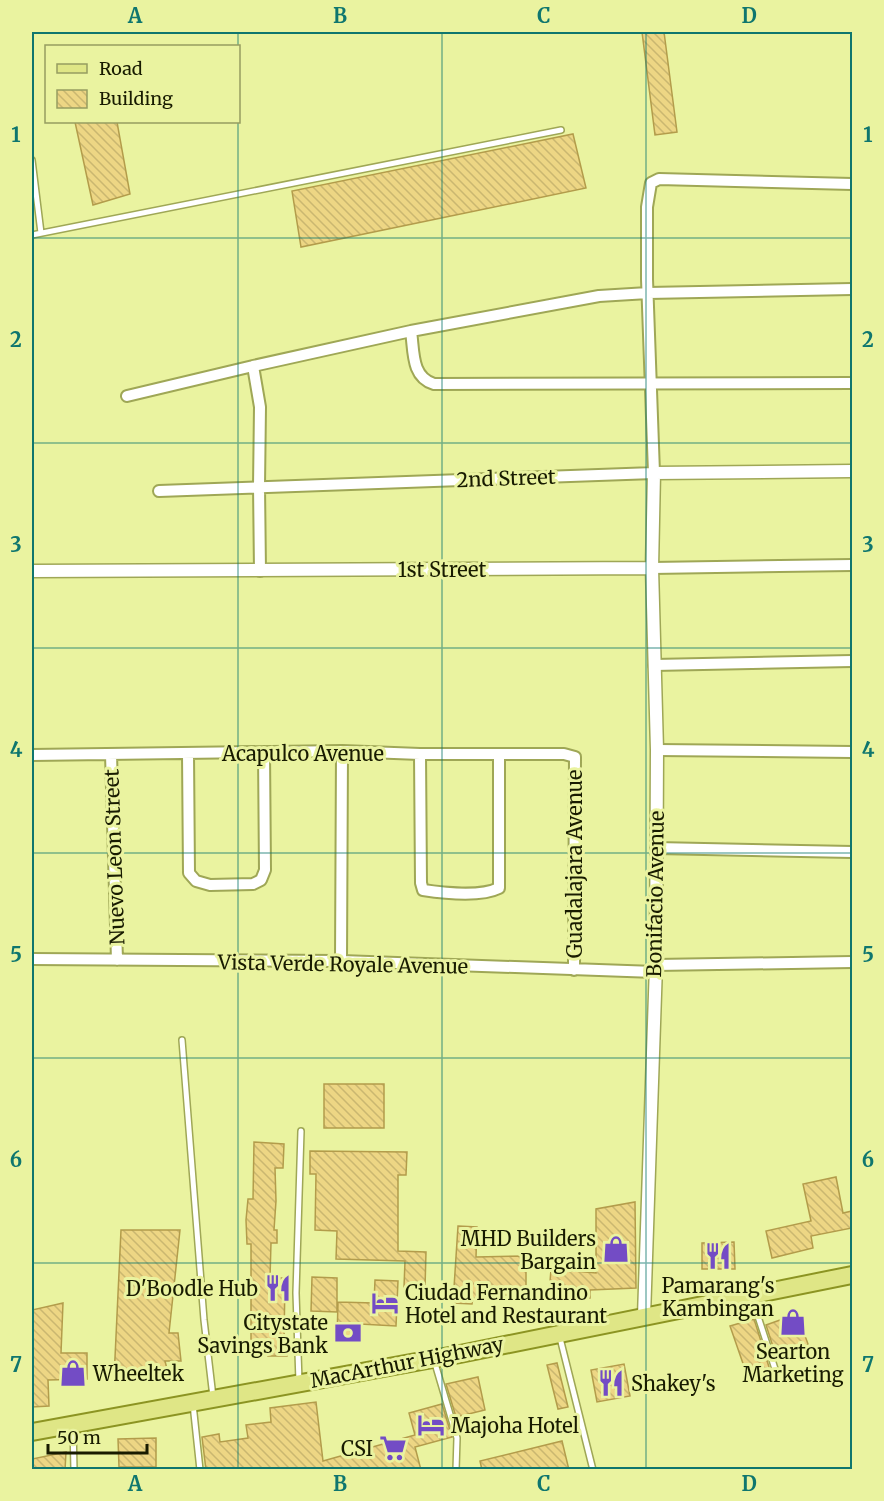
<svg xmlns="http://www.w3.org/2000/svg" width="884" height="1501" viewBox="0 0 884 1501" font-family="Merriweather,serif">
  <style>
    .building { fill: url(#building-back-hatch); stroke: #b39c4b; stroke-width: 1.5 }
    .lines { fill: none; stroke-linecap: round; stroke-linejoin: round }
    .service-casing { stroke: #9fa756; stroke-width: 8 }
    .minor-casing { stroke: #9fa756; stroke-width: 14 }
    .tertiary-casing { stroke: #9fa756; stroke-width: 15 }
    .primary-casing { stroke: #8c9422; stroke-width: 20 }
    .service { stroke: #fff; stroke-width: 5 }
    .minor { stroke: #fff; stroke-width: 10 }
    .tertiary { stroke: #fff; stroke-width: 12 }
    .primary { stroke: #dfe686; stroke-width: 16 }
    .grid { fill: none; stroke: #0f766e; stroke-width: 1.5; stroke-opacity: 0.55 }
    .labels { text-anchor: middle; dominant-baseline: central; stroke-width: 6; stroke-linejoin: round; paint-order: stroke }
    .street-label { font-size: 20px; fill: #181b00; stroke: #eaf3a0 }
    .poi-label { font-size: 20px; fill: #181b00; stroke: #eaf3a0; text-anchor: end }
    .neatline { fill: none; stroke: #0f766e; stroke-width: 2 }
    .grid-label { font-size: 20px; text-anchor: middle; font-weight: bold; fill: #0f766e }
  </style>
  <defs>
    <pattern id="building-back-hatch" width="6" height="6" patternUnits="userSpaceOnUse" patternTransform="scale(1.5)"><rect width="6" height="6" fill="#edd684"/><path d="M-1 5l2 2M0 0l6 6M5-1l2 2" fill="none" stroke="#cab770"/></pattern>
  </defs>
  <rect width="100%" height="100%" fill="#eaf3a0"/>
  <path class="building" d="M642 32H664L677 132 655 135Z
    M75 122H117L130 194 93 205Z
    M573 134 586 188 301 247 292 191Z
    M324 1084H384V1128H324Z
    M254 1142 284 1144 283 1168H275L276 1201 274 1230H277V1243H271L270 1278H285L284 1342H287V1356H268V1341H251V1244H247L246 1220 248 1199H253Z
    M310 1151 407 1152 406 1175H398V1251L426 1252 425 1288 404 1287 405 1261 336 1259 337 1231 315 1230 316 1174H310Z
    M836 1177 843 1213 852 1211V1228L811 1236 813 1248 772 1258 766 1231 811 1221 803 1184Z
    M635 1202 636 1288 590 1290V1298L549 1295 551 1269 596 1273V1209Z
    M458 1226 477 1227 476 1257 526 1256V1295H491V1298H473L472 1304 453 1303Z
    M121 1230H180L169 1333H178L181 1361H165L168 1373 114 1379Z
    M734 1242 735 1269H702V1243Z
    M312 1277 337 1278V1312L311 1311Z
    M375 1280 398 1281 396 1326 360 1324V1340L337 1339 338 1302 374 1303Z
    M63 1303 61 1353H87V1379L48 1380 49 1406 32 1407V1310Z
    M797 1314 808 1344 776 1356 766 1325Z
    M754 1319 769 1367 747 1375 730 1326Z
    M557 1363 568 1407 558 1409 547 1365Z
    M624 1364 630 1396 597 1402 591 1370Z
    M478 1377 485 1410 456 1417 446 1384Z
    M316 1402 323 1461 415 1435 409 1413 442 1404 452 1437 415 1447 421 1470H206L202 1437 219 1434 220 1442 248 1438 246 1425 271 1422 270 1408Z
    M156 1438V1467H119L118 1439Z
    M562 1441 569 1470H482L480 1461Z
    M66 1452 65 1470H32V1459Z"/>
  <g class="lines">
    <defs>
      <path id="service" d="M32 160 41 233
        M32 235 561 130
        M182 1040 204 1320 213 1397
        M752 1298 776 1372
        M560 1338 593 1470
        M434 1360 457 1438 456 1470
        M299 1382 296 1293 301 1131
        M193 1404 200 1470
        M73 1426 74 1470"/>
      <path id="minor" d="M411 331C414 351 411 377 434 384L852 383
        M127 396 253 366
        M159 491 654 473 647 279V207L651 183 659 179 852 184
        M652 568 852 565
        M260 571 259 486 260 407 253 366 411 331 599 296 648 293 852 289
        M654 665 852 661
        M657 750 852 752
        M111 754 117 960
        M188 754 189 873 196 881 210 885 253 884 261 880 265 870 264 752
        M420 754 421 883 423 890C443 893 481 897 499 888V754
        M32 755 342 751 420 754H564L575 757 574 970
        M656 848 852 852
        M32 959 341 961 655 972
        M341 961 342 751
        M656 965 852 962"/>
      <path id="tertiary" d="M32 571 652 568
        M644 1316 656 965 657 750 652 568 654 473 852 471"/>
      <path id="primary" d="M32 1432 460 1354 852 1275"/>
    </defs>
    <use href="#service" class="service-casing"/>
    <use href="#minor" class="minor-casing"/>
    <use href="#tertiary" class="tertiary-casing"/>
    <use href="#primary" class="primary-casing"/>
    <use href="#service" class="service"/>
    <use href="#minor" class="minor"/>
    <use href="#tertiary" class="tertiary"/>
    <use href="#primary" class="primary"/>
  </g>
  <path class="grid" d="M238 32V46M442 32V1470M646 32V1470M238 122V1470M32 238H852M32 443H852M32 648H852M32 853H852M32 1058H852M32 1263H852"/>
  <defs>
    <symbol id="shop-bare" viewBox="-9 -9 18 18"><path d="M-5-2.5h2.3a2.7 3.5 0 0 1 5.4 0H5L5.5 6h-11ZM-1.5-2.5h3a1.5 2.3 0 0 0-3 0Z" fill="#734cc5" stroke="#eaf3a0" stroke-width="2.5" paint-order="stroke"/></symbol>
    <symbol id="restaurant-bare" viewBox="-9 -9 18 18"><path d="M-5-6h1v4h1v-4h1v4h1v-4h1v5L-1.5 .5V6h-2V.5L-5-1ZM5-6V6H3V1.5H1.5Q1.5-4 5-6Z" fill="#734cc5" stroke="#eaf3a0" stroke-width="2.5" paint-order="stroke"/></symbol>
    <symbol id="hotel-bare" viewBox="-9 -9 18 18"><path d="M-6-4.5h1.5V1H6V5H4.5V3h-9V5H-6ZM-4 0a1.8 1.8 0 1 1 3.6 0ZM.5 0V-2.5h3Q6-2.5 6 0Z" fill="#734cc5" stroke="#eaf3a0" stroke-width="2.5" paint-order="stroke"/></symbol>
    <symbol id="bank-bare" viewBox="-9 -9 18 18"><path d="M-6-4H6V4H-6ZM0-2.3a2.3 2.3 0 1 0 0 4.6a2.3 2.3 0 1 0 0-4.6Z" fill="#734cc5" stroke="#eaf3a0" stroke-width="2.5" paint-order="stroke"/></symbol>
    <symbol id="supermarket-bare" viewBox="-9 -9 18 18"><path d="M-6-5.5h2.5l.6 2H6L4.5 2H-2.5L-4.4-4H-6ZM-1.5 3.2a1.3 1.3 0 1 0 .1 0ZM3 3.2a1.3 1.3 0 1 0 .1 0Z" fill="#734cc5" stroke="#eaf3a0" stroke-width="2.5" paint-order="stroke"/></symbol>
  </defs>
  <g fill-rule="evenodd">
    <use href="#shop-bare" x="597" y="1230" width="38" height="38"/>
    <use href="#restaurant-bare" x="699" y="1237" width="38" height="38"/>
    <use href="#restaurant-bare" x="259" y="1269" width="38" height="38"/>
    <use href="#hotel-bare" x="366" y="1284" width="38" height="38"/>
    <use href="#shop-bare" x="774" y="1303" width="38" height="38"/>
    <use href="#bank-bare" x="329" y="1314" width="38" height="38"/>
    <use href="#shop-bare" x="54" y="1354" width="38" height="38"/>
    <use href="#restaurant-bare" x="592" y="1364" width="38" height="38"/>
    <use href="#hotel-bare" x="412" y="1406" width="38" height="38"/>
    <use href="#supermarket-bare" x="374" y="1429" width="38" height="38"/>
  </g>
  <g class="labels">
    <g class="street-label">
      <text transform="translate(506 478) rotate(-2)">2nd Street</text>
      <text x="442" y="569">1st Street</text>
      <text x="303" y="753">Acapulco Avenue</text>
      <text transform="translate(114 857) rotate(-92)">Nuevo Leon Street</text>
      <text transform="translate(574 864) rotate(-90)">Guadalajara Avenue</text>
      <text transform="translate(655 894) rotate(-89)">Bonifacio Avenue</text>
      <text transform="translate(343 964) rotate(1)">Vista Verde Royale Avenue</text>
      <text transform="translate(407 1362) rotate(-11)">MacArthur Highway</text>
    </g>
    <g class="poi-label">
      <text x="596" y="1238">MHD Builders<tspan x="596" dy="23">Bargain</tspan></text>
      <text x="718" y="1285" text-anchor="middle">Pamarang's<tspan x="718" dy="23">Kambingan</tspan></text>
      <text x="258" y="1288">D'Boodle Hub</text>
      <text x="405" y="1292" text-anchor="start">Ciudad Fernandino<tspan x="405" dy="23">Hotel and Restaurant</tspan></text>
      <text x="328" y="1322">Citystate<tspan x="328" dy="23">Savings Bank</tspan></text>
      <text x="793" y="1351" text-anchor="middle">Searton<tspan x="793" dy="23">Marketing</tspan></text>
      <text x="93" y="1373" text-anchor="start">Wheeltek</text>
      <text x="631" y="1383" text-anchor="start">Shakey's</text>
      <text x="451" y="1425" text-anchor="start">Majoha Hotel</text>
      <text x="373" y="1448">CSI</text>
    </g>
  </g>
  <rect width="884" height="1501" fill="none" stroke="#eaf3a0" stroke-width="66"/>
  <rect x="45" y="45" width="195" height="78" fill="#eaf3a0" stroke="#969d60" stroke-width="1.5"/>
  <rect x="57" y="64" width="30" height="9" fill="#dfe686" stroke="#969d60" stroke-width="1.5"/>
  <text x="99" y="75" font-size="18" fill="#181b00">Road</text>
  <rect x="57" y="90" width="30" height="18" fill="url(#building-back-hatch)" stroke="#969d60" stroke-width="1.5"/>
  <text x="99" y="105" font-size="18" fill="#181b00">Building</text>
  <path d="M48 1444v9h99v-9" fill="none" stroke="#181b00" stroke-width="3"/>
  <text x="57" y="1444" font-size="18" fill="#181b00" stroke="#eaf3a0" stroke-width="4.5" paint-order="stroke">50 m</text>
  <rect x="33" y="33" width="818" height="1435" class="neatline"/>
  <g class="grid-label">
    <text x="135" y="23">A</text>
    <text x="340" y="23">B</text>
    <text x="544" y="23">C</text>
    <text x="749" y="23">D</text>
    <text x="16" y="142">1</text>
    <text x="868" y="142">1</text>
    <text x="16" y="347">2</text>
    <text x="868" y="347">2</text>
    <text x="16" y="552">3</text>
    <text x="868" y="552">3</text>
    <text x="16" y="757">4</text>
    <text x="868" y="757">4</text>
    <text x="16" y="962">5</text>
    <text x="868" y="962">5</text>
    <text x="16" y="1167">6</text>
    <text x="868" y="1167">6</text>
    <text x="16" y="1372">7</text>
    <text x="868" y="1372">7</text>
    <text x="135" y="1491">A</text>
    <text x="340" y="1491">B</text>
    <text x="544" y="1491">C</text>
    <text x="749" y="1491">D</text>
  </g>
</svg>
